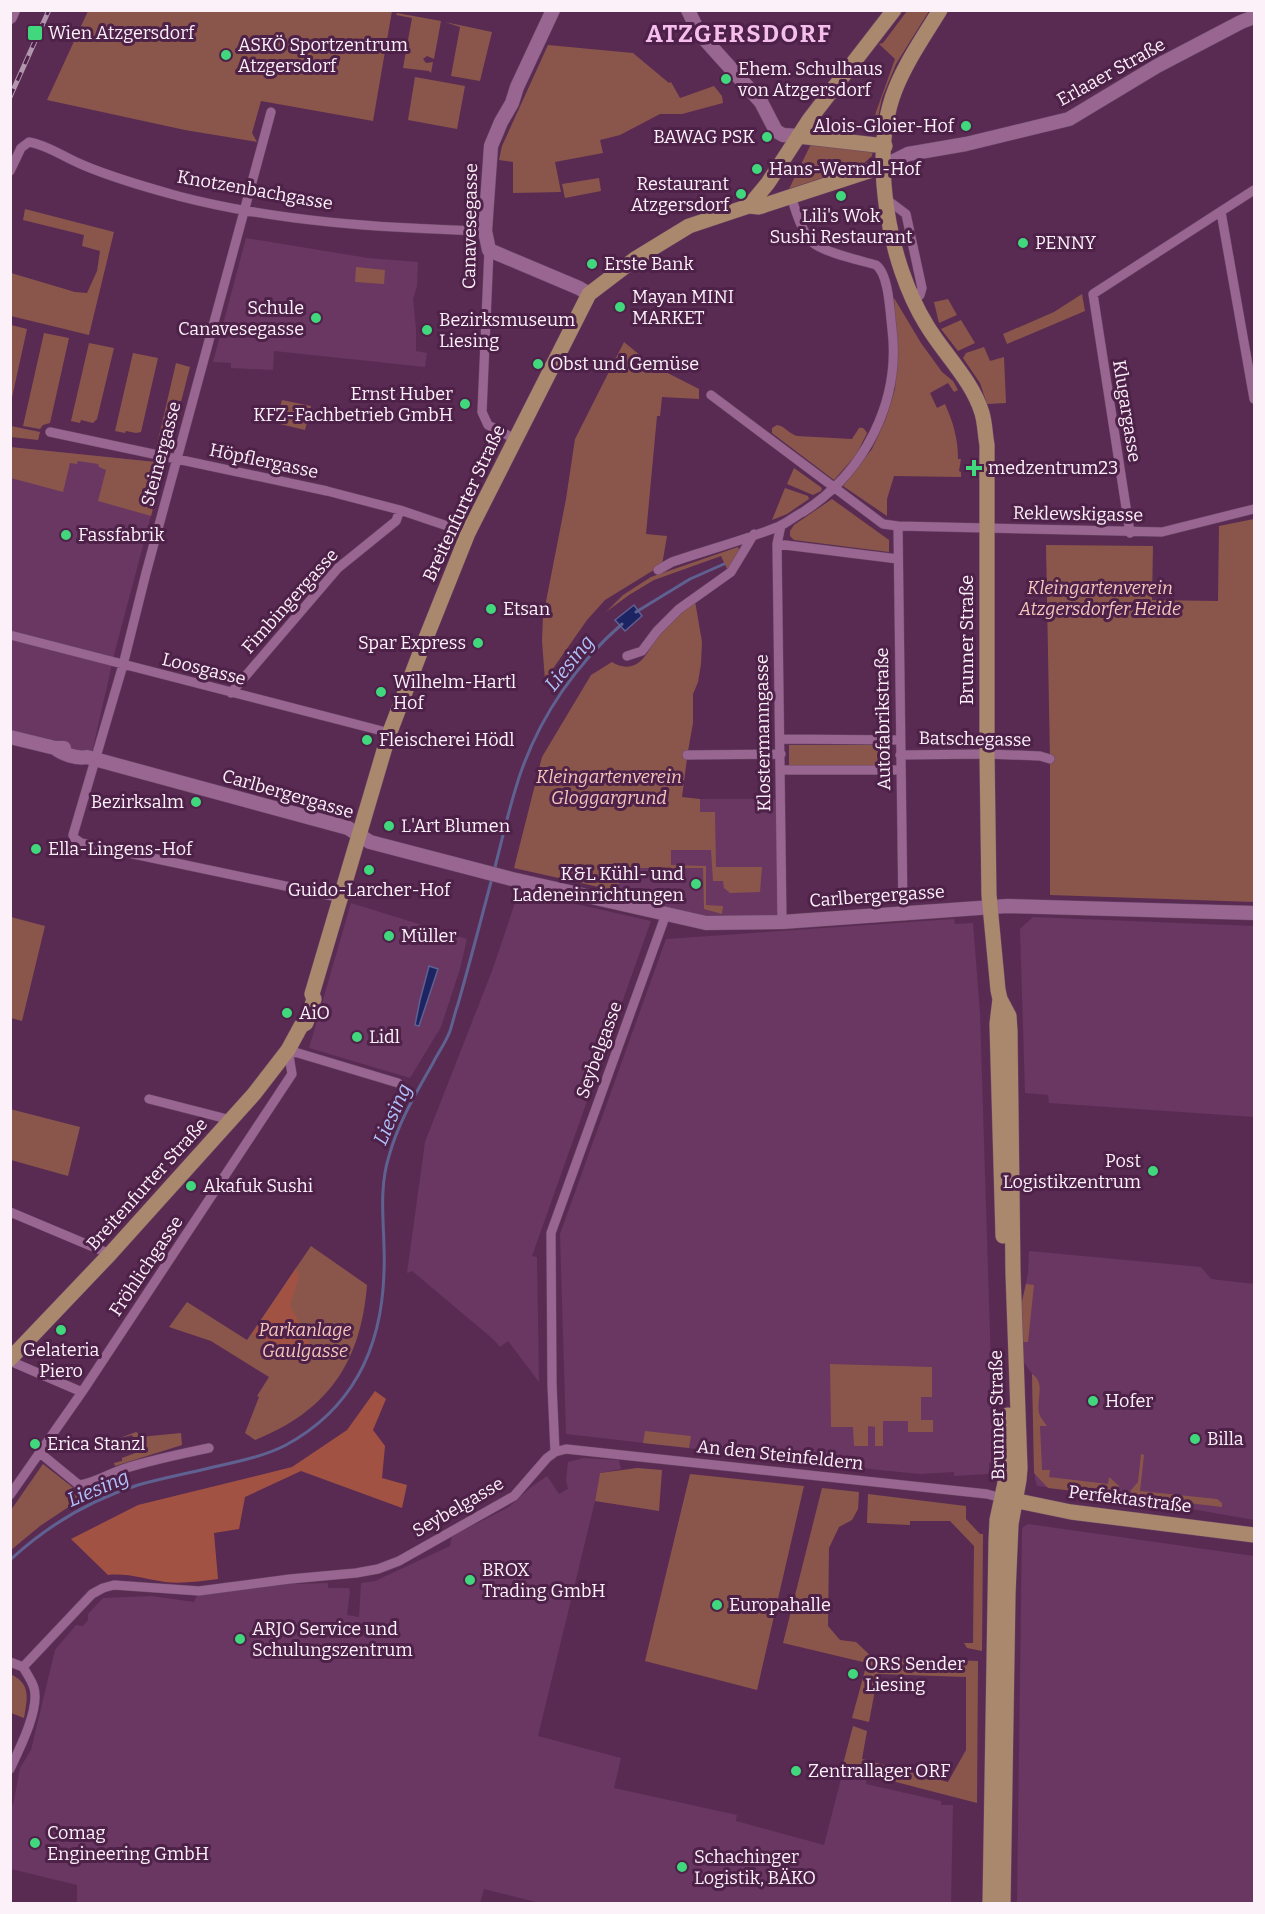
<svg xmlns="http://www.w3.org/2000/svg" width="1265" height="1914" viewBox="0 0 1265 1914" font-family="Bitter,serif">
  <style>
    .built { fill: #693762 }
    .green { fill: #8a564b }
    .forest { fill: #a25242 }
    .water { fill: #1c2463; stroke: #5f6190; stroke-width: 1.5 }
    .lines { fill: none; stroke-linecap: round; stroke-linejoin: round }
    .stream { stroke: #5f6190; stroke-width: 3 }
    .street-casing { stroke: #6a4766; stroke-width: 10 }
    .secondary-casing { stroke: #6a4766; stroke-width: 15 }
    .primary-casing { stroke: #6a4766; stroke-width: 16 }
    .street { stroke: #986690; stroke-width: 9 }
    .secondary { stroke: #986690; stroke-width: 14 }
    .primary { stroke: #a9886d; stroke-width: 15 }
    .rail-casing { stroke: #b296ad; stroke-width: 5 }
    .rail { stroke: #4d2148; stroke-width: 3; stroke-dasharray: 9; stroke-linecap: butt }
    .poi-dot { fill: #41d77c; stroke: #4d2148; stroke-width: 2 }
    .labels { text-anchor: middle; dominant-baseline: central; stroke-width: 6; stroke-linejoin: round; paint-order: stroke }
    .poi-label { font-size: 18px; fill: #fcf0f9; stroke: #4d2148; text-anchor: start }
    .street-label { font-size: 18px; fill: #fcf0f9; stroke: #4d2148 }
    .park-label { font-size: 18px; font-style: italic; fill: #f6c7bc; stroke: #4d2148 }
    .water-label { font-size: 20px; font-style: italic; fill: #b1c1fb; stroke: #4d2148 }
    .district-label { font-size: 24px; font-weight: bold; letter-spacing: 1.5px; fill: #f5beec; stroke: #4d2148 }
  </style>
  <rect width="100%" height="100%" fill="#592b53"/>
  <path class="built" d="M246 238 368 258 418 262 417 286 413 299 416 329V351L427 353 425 367 274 351 273 370 231 368V363L213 362Z
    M10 447 165 463 115 651 90 761 11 738Z
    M682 798 691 799H774L780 805 782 922 731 924 630 906 612 890 636 868Z
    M519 891 651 921 532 1256 537 1257 539 1382 508 1341 500 1347 493 1339 412 1271 407 1273 425 1142 492 971Z
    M351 903 467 939 460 969 441 1027 410 1078 309 1048Z
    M1033 917 1254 926V1117L1049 1103 1048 1095 1025 1093 1020 929Z
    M954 919 955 924 973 923 980 1013 994 1463H989V1474L954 1476V1472L921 1474 889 1471 566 1434 560 1234 666 939Z
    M1029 1251 1201 1267 1211 1279 1254 1284V1520L1118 1496 1037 1486 1035 1479 1032 1374 1023 1361 1021 1304 1028 1274Z
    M584 1458 619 1460 621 1469 600 1473 595 1501 538 1736 621 1758 614 1788 737 1815 736 1821 824 1845 843 1771 867 1777 866 1784 941 1801V1805H953L951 1903 544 1904 484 1889 480 1904H77V1885L11 1869V1805H13L20 1768 31 1750 55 1650 76 1625 83 1626 88 1620V1614L103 1598 152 1596 194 1602 199 1591 296 1578V1584L328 1583V1588H349L350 1592 347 1615 359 1617 361 1583 375 1581 450 1546 452 1536 509 1507 530 1488 547 1476 559 1494 564 1491 568 1489 566 1480 568 1462Z
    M1028 1524 1254 1556V1903H1017L1022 1528Z"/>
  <path class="green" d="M88 11H392L373 121 261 101 252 133 257 142 185 130 47 100Z
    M907 11H929L896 64 882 98 877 122 874 120 876 112 895 59 879 44 883 43Z
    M397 13 441 21 434 59 427 56 423 59 426 63 433 62 431 73 429 71 403 68 412 18 396 15Z
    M445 22 492 32 480 81 451 76 460 27Z
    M548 45 633 53 669 83 671 82 680 98 714 86 722 96 723 103 682 114H660L620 135 600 140 603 153 555 162 561 192 513 193V162L499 160 502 146Z
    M415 77 465 86 457 129 408 120Z
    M811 144 873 151 872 156 863 164 789 189Z
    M599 178 601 191 565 198 562 184Z
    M25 209 114 232 89 335 11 316V273L75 292 87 293 97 271 100 251 82 246 84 235 23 220Z
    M356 267 385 270 384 284 355 282Z
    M1082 294 1085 311 1007 344 1003 334 1054 312Z
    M894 298 921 343 942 372 953 381 958 390 954 392 948 383 930 393 937 408 945 404C953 422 958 438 958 459H961L959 471 961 472V477L894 476 887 499V516L843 486 872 449 886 418 895 389 897 352Z
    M948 299 957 315 939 323 934 302Z
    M961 320 975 343 958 351 941 329Z
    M11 325 27 329 11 402 10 325Z
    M44 333 69 338 50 423 43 425 40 429 23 426Z
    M624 342 652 365 699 389V399L662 397 660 416H657L646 534 667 536 662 565 605 600 587 620 545 680 542 641 543 617 566 499 575 439Z
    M89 343 114 348 97 419 93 423 81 420 80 423 71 421Z
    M984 347 990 361 1004 357 1006 403 987 404 980 383 963 358 966 353Z
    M133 353 158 358 141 432 136 433 126 431 125 433 115 431Z
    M176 363 190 367 168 452 156 449Z
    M282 400 311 406 305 430 276 423Z
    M777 425C785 426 789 434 797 436L852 439 859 428C863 427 865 429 867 433L856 455 834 480 772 433V428Z
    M11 426 40 432 38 440 11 437Z
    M10 447 165 463 151 516 98 501 106 470 99 467 98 464 78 461 77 464 70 463 63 492 11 478Z
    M794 468 822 488 821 491 813 495 787 484Z
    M785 488 808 496 809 499 787 514 772 520Z
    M832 499 889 540V552L794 540 790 536V531L794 525Z
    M1254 519V902L1050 895V759L1046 545 1153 546 1152 600 1218 601 1219 526Z
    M738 547 740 552 728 571 721 556 654 580 629 595 606 612 623 595 651 577Z
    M695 601 702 642 701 664 698 682 693 694V723L688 751 682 797 700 799V812H715L716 867H762L760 892 730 893 724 888 723 881H713L711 850H671V865L706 866V905L723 906 722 914 704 909 703 868H637L612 890 514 868 542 757 591 675 612 662C620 667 629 669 638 663 647 657 651 645 657 636 667 622 681 611 695 601Z
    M789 745H892V765H789Z
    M11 917 45 926 22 1021 11 1018Z
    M10 1109 80 1127 68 1176 11 1160Z
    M311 1246 367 1285C361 1362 328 1411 255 1440L245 1433 259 1397 257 1396 269 1377 211 1341 169 1327 187 1302 247 1340Z
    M1026 1284 1034 1285 1028 1342H1022V1302Z
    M830 1364 932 1367V1397H921V1420H933V1432H908V1421H883V1446H875V1427L868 1426V1446H854L853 1427H831Z
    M1032 1374C1046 1383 1036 1399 1039 1413 1040 1417 1044 1422 1047 1426H1040L1042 1470H1050L1049 1477 1108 1484 1109 1477 1119 1486 1118 1496 1048 1488 1034 1473Z
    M645 1431 691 1436 689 1448 643 1443Z
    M136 1432 139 1434 140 1437 181 1433 182 1445 115 1466 114 1463 122 1461V1458L138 1452 132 1435 117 1439Z
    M1141 1454 1144 1455 1140 1491 1217 1499 1222 1503V1507L1130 1496 1131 1490 1138 1482Z
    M43 1464 76 1490 94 1485 79 1500 40 1526 11 1550V1510Z
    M637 1468 662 1470 659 1511 595 1501 600 1473Z
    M690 1474 804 1486 757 1690 645 1661Z
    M822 1488 859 1492 858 1509 852 1520 839 1527 829 1548 828 1626 840 1640 856 1642 872 1657 978 1661 977 1803 842 1768 853 1726 867 1731 862 1759 948 1782 966 1750V1677L878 1674 869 1722 852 1718 867 1663 783 1643Z
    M868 1494 966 1506V1519L980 1534H983L982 1651 967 1648 964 1643H973L974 1546 950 1521H910V1525L867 1523Z
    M10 1674C32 1684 27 1699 24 1718L11 1713Z"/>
  <path class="forest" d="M296 1268 299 1276 290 1305 311 1346 286 1351 252 1334Z
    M375 1391 386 1399 373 1430 385 1446 382 1478 407 1485 402 1508 301 1471 245 1497 239 1529 214 1533 218 1579C201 1581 182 1584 165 1582 144 1579 129 1573 108 1575L71 1539 138 1505 292 1467 347 1430Z"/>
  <path class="water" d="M634 605 642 616 625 631 615 620Z
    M429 966 438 969 419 1026 415 1025 420 1000Z"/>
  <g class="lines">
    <path class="stream" d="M636 612 690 579 724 564
      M494 871C503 837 510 802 522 769 542 714 577 663 622 624
      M10 1560C47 1526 90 1500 138 1485 159 1479 180 1475 201 1470 230 1463 261 1458 286 1445 354 1408 382 1346 384 1272 386 1233 377 1194 389 1156 398 1123 416 1093 433 1063 438 1053 446 1042 450 1031 453 1022 455 1012 458 1004 470 962 481 920 492 878"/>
    <defs>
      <path id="street" d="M271 112 146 573 123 665 73 835 74 838 81 843 342 898
        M10 171 21 148 29 142C48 145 65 158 83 165 113 178 146 187 178 196 278 222 382 228 485 231
        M886 199 906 214 922 288 920 295 913 301
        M1221 212 1254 399
        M489 250 482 412 488 425 515 439
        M711 395 883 524 898 526 1162 532 1254 509
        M50 432 327 491 400 510 468 533
        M781 525 777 544 782 922
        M898 526 903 913
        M1130 533 1093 294 1254 190
        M777 544 898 559
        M658 570 672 562C707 550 745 540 780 526 788 522 795 516 803 512 864 473 901 402 892 329 890 313 889 274 876 265 859 260 826 253 813 243 802 234 795 209 791 196
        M10 635 390 733
        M627 656 642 651 657 631 679 609 731 572 754 534
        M231 693 338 568 396 521 400 510
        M780 739 900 740
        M687 755 781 754
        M900 755 987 754 1040 756 1050 759
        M780 770H900
        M149 1099 231 1120
        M10 1212 110 1254
        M10 1361 82 1392
        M555 1452 552 1385 551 1233 666 914
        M40 1453 79 1485C95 1483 108 1474 123 1469 151 1460 180 1454 209 1448
        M10 1495 82 1392 292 1074 288 1050 398 1083
        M10 1662 23 1667
        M23 1667 92 1594 103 1588 114 1585 199 1591 290 1579 356 1573 378 1569 399 1561 514 1496 547 1458 555 1452 566 1449 987 1494 1002 1498
        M10 1769C19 1750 40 1709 34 1688 32 1681 27 1674 23 1667"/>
      <path id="secondary" d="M553 10 517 87 512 103 501 122 491 146 485 231 489 250 579 288 589 294
        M688 10 699 33 761 102 776 131 783 135 798 136
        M10 17 13 10
        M884 166 908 154 966 144 1069 119 1157 66 1241 22 1254 17
        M10 737 55 748H64
        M55 748C62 754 77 759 87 757L348 828 370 842 512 879 706 923 782 922 1007 906 1254 913"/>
      <path id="primary" d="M940 10C924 36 906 62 895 90 869 157 889 264 926 324 943 353 972 380 982 413 985 423 985 434 987 445V754L989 895 998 990 1000 999 1009 1016 1010 1031 1013 1273 1020 1468 1019 1480 1011 1524 1008 1594 1003 1904
        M798 136 885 146
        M749 206 759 207 765 205 884 166
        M1000 999 997 1024 1003 1236
        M10 1359 110 1254 254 1094 288 1050 301 1026 306 1023 314 999 312 994 388 737 420 653 468 533 589 294 635 259 689 226 749 206 768 183 809 120 894 10
        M1008 1499 1071 1512 1254 1535
        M990 1904 996 1541 997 1520 1006 1478 1008 1415"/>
    </defs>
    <use href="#street" class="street-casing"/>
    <use href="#secondary" class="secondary-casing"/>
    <use href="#primary" class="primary-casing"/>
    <use href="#street" class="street"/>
    <use href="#secondary" class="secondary"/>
    <use href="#primary" class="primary"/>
    <defs>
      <path id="rail" d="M10 97 49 10"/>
    </defs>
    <use href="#rail" class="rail-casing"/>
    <use href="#rail" class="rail"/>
  </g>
  <g class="poi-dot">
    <rect x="27" y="25" width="16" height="16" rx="3"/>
    <circle cx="226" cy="55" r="6"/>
    <circle cx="726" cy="79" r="6"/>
    <circle cx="966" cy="126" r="6"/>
    <circle cx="767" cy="137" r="6"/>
    <circle cx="757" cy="169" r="6"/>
    <circle cx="741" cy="194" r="6"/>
    <circle cx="841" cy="196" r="6"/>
    <circle cx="1023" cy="243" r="6"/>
    <circle cx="592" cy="264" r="6"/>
    <circle cx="620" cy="307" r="6"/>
    <circle cx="316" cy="318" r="6"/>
    <circle cx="427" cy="330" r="6"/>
    <circle cx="538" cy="364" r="6"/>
    <circle cx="465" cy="404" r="6"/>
    <path d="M971 459h6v6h6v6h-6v6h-6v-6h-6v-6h6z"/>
    <circle cx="66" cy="535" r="6"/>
    <circle cx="491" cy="609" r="6"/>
    <circle cx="478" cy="643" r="6"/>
    <circle cx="381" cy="692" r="6"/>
    <circle cx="367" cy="740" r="6"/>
    <circle cx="196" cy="802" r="6"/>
    <circle cx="389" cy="826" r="6"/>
    <circle cx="36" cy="849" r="6"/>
    <circle cx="369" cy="870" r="6"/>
    <circle cx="696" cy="884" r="6"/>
    <circle cx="389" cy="936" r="6"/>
    <circle cx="287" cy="1013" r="6"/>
    <circle cx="357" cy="1037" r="6"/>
    <circle cx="1153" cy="1171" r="6"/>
    <circle cx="191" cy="1186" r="6"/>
    <circle cx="61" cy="1330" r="6"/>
    <circle cx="1093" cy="1401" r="6"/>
    <circle cx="1195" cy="1439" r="6"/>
    <circle cx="35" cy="1444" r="6"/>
    <circle cx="470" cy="1580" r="6"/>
    <circle cx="717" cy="1605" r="6"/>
    <circle cx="240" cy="1639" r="6"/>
    <circle cx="853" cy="1674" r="6"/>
    <circle cx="796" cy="1771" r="6"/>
    <circle cx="35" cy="1843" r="6"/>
    <circle cx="682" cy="1867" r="6"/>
  </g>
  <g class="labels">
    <g class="poi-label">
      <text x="48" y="33">Wien Atzgersdorf</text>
      <text x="238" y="45">ASKÖ Sportzentrum<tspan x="238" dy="21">Atzgersdorf</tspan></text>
      <text x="738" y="69">Ehem. Schulhaus<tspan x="738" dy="21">von Atzgersdorf</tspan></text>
      <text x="954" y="126" text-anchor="end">Alois-Gloier-Hof</text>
      <text x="755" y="137" text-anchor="end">BAWAG PSK</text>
      <text x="769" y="169">Hans-Werndl-Hof</text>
      <text x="729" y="184" text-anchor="end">Restaurant<tspan x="729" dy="21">Atzgersdorf</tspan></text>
      <text x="841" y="216" text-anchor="middle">Lili's Wok<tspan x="841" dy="21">Sushi Restaurant</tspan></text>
      <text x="1035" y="243">PENNY</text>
      <text x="604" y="264">Erste Bank</text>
      <text x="632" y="297">Mayan MINI<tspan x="632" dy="21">MARKET</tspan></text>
      <text x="304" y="308" text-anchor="end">Schule<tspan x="304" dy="21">Canavesegasse</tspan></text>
      <text x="439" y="320">Bezirksmuseum<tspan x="439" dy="21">Liesing</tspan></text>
      <text x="550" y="364">Obst und Gemüse</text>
      <text x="453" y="394" text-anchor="end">Ernst Huber<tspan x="453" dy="21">KFZ-Fachbetrieb GmbH</tspan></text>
      <text x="988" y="468">medzentrum23</text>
      <text x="78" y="535">Fassfabrik</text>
      <text x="503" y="609">Etsan</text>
      <text x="466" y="643" text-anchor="end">Spar Express</text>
      <text x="393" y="682">Wilhelm-Hartl<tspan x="393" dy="21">Hof</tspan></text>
      <text x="379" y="740">Fleischerei Hödl</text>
      <text x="184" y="802" text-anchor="end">Bezirksalm</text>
      <text x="401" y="826">L'Art Blumen</text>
      <text x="48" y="849">Ella-Lingens-Hof</text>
      <text x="684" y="874" text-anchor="end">K&amp;L Kühl- und<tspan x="684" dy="21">Ladeneinrichtungen</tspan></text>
      <text x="369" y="890" text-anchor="middle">Guido-Larcher-Hof</text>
      <text x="401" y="936">Müller</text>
      <text x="299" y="1013">AiO</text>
      <text x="369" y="1037">Lidl</text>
      <text x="1141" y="1161" text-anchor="end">Post<tspan x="1141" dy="21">Logistikzentrum</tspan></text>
      <text x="203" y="1186">Akafuk Sushi</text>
      <text x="61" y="1350" text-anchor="middle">Gelateria<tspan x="61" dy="21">Piero</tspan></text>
      <text x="1105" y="1401">Hofer</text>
      <text x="1207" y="1439">Billa</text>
      <text x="47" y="1444">Erica Stanzl</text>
      <text x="482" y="1570">BROX<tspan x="482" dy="21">Trading GmbH</tspan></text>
      <text x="729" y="1605">Europahalle</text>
      <text x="252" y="1629">ARJO Service und<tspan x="252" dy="21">Schulungszentrum</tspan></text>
      <text x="865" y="1664">ORS Sender<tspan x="865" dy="21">Liesing</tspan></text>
      <text x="808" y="1771">Zentrallager ORF</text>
      <text x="47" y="1833">Comag<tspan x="47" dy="21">Engineering GmbH</tspan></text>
      <text x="694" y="1857">Schachinger<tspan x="694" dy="21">Logistik, BÄKO</tspan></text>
    </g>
    <g class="street-label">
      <text transform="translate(1111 72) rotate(-29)">Erlaaer Straße</text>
      <text transform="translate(255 190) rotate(10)">Knotzenbachgasse</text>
      <text transform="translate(470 226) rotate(-89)">Canavesegasse</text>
      <text transform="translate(1127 411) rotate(81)">Klugargasse</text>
      <text transform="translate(161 454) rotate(-75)">Steinergasse</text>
      <text transform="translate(264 461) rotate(12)">Höpflergasse</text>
      <text transform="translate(464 503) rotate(-65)">Breitenfurter Straße</text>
      <text transform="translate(1078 514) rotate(1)">Reklewskigasse</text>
      <text transform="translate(290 601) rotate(-48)">Fimbingergasse</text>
      <text transform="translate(967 640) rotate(-90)">Brunner Straße</text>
      <text transform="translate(204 669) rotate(14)">Loosgasse</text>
      <text transform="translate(883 719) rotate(-91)">Autofabrikstraße</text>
      <text transform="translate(763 733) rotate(-91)">Klostermanngasse</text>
      <text transform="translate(975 739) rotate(1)">Batschegasse</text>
      <text transform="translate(288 794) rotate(16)">Carlbergergasse</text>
      <text transform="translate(877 896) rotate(-4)">Carlbergergasse</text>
      <text transform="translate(599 1050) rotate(-70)">Seybelgasse</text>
      <text transform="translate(147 1184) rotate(-48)">Breitenfurter Straße</text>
      <text transform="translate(146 1266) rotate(-56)">Fröhlichgasse</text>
      <text transform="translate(997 1415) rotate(-91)">Brunner Straße</text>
      <text transform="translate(780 1455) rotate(6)">An den Steinfeldern</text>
      <text transform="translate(1130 1499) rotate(7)">Perfektastraße</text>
      <text transform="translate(458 1507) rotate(-30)">Seybelgasse</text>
    </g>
    <g class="park-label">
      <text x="1100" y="588">Kleingartenverein<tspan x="1100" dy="21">Atzgersdorfer Heide</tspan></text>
      <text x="609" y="777">Kleingartenverein<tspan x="609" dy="21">Gloggargrund</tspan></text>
      <text x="305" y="1330">Parkanlage<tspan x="305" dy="21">Gaulgasse</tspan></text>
    </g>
    <g class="water-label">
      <text transform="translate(569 663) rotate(-51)">Liesing</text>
      <text transform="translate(392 1114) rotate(-66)">Liesing</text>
      <text transform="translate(98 1488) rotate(-23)">Liesing</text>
    </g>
    <g class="district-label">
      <text x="739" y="34">ATZGERSDORF</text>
    </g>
  </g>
  <rect width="1265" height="1914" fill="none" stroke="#fcf0f9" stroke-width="24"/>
</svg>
